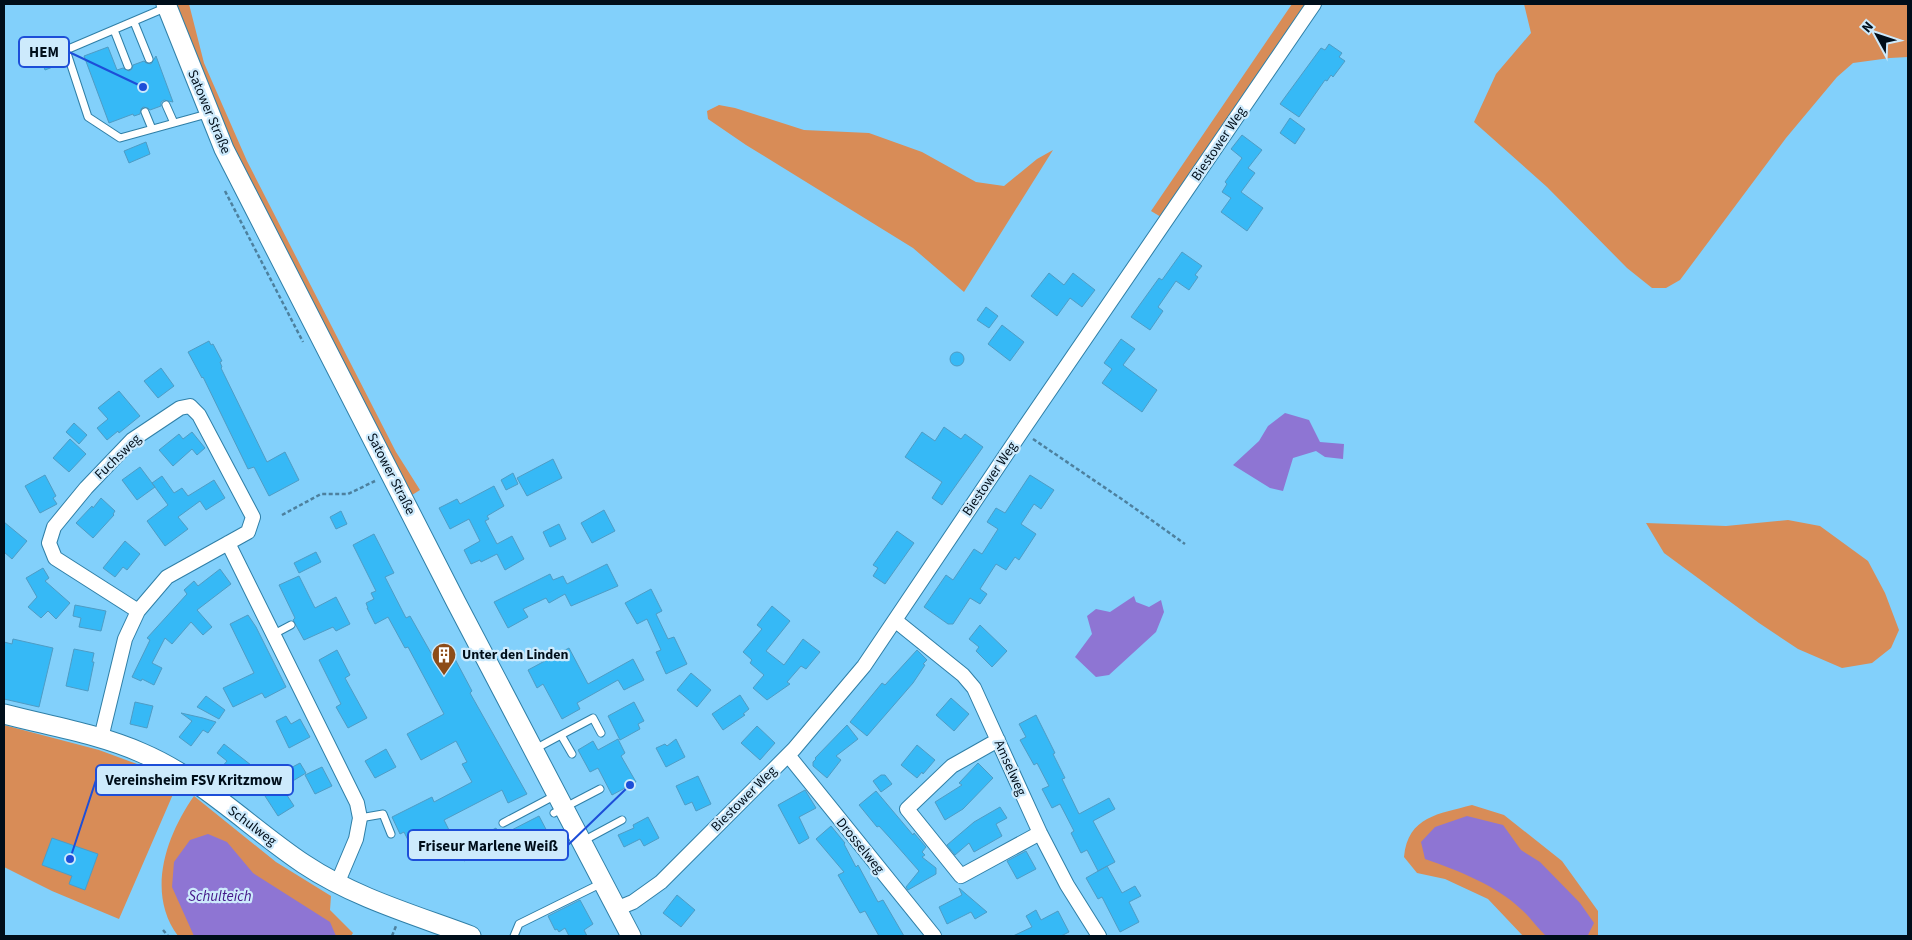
<svg xmlns="http://www.w3.org/2000/svg" width="1912" height="940" viewBox="0 0 1912 940" font-family="'Source Sans 3',sans-serif">
  <style>
    .green { fill: #d88c57 }
    .water { fill: #8e75d3 }
    .building { fill: #36b9f6; stroke: #4e9cc5 }
    .lines { fill: none; stroke-linecap: round; stroke-linejoin: round }
    .lane-casing { stroke: #2f7fa7; stroke-width: 9 }
    .street-casing { stroke: #2f7fa7; stroke-width: 16 }
    .secondary-casing { stroke: #2f7fa7; stroke-width: 21 }
    .path { stroke: #4d809e; stroke-width: 2.5; stroke-dasharray: 4 2.5; stroke-linecap: butt }
    .lane { stroke: #fff; stroke-width: 7 }
    .street { stroke: #fff; stroke-width: 14 }
    .secondary { stroke: #fff; stroke-width: 19 }
    .labels { text-anchor: middle; dominant-baseline: central; stroke-width: 4.5; stroke-linejoin: round; paint-order: stroke }
    .street-label { font-size: 14px; fill: #000e1a; stroke: #cdeafc }
    .poi-label { font-size: 14px; font-weight: bold; fill: #000e1a; stroke: #cdeafc; text-anchor: start }
    .water-label { font-size: 15px; font-style: italic; fill: #441688; stroke: #cdeafc }
    .leader { fill: none; stroke: #1d4ed8; stroke-width: 2 }
    .callout-dot { fill: #1d4ed8; stroke: #cdeafc; stroke-width: 2 }
    .callout { fill: #cdeafc; stroke: #1d4ed8; stroke-width: 2 }
    .callout-label { font-size: 15px; text-anchor: middle; font-weight: bold; fill: #000e1a }
  </style>
  <rect width="100%" height="100%" fill="#82d0fb"/>
  <path class="green" d="M174 4H189L204 63 247 161 396 452 420 490 412 495 217 115Z
    M1292 4H1322L1171 223 1151 211Z
    M1524 4H1908V57L1890 58 1853 63 1837 77 1786 138 1680 280 1666 288H1652L1627 268 1547 187 1474 122 1496 74 1531 33Z
    M719 105 735 108 804 130 869 133 922 152 976 182 1004 186 1037 159 1053 150 964 292 913 248 746 145 708 119 707 111Z
    M1788 520 1820 526 1868 561 1885 593 1899 630 1891 648 1872 663 1842 668 1798 649 1759 623 1664 553 1646 523 1726 526Z
    M4 725 99 750 137 764 177 785 119 919 52 891 4 867Z
    M194 796 276 862 331 896 330 910 353 933 351 936H178C146 893 166 836 194 796Z
    M1472 805 1504 815 1562 861 1598 911V936H1523L1488 899 1445 879 1417 873 1404 857C1408 816 1439 814 1472 805Z"/>
  <path class="water" d="M1285 413 1309 420 1320 442 1344 444 1343 459 1325 457 1316 451 1293 458 1283 491 1270 488 1233 465 1259 441 1268 426Z
    M1134 596 1136 602 1149 607 1161 600 1164 612 1156 632 1109 675 1096 677 1075 657 1092 634 1087 616 1096 609 1110 612Z
    M1467 816 1503 825 1521 850 1540 862 1580 903 1594 923 1588 935 1546 936C1537 928 1531 918 1522 910 1496 885 1459 871 1425 859L1421 842 1435 827Z
    M208 834 227 842 253 873 330 922 336 936H194L172 887 174 862 190 840Z"/>
  <path class="building" d="M1329 44 1342 53 1339 57 1345 61 1333 77 1331 75 1327 81 1325 80 1299 117 1280 104 1321 48 1325 50Z
    M108 47 117 70 123 68 129 71 132 69 133 65 144 61 146 63 151 64 156 56 173 102 164 100 161 102V106L150 110 148 108 143 107 141 109 140 114 134 116 133 114 109 123 84 56Z
    M54 54 58 65 45 70 41 59Z
    M1290 118 1305 129 1295 144 1280 133Z
    M1242 135 1262 150 1248 168 1255 173 1241 192 1263 208 1247 231 1221 212 1231 198 1222 192 1227 184 1225 182 1242 158 1231 149Z
    M146 142 150 154 129 163 124 151Z
    M1182 252 1202 266 1195 275 1198 277 1189 290 1176 281 1158 307 1163 311 1150 330 1131 317 1159 278 1162 280Z
    M1049 273 1064 285 1073 273 1095 290 1082 307 1070 298 1057 316 1031 296Z
    M986 307 998 316 989 328 977 320Z
    M1002 325 1024 342 1010 361 988 344Z
    M1121 339 1135 349 1123 365 1157 390 1142 412 1102 383 1112 369 1104 363Z
    M209 341 211 345 213 344 222 361 220 362 222 367 221 368 267 462 285 452 299 480 269 496 254 467 248 469 203 377 202 378 188 352Z
    M950 359a7 7 0 1 1 14 0a7 7 0 1 1-14 0Z
    M161 368 174 386 158 398 144 381Z
    M119 391 140 416 119 433 118 431 107 440 97 428 108 419 98 408Z
    M74 423 87 435 79 444 66 432Z
    M944 427 961 439 965 434 983 447 942 505 932 498 942 482 905 457 922 432 935 441Z
    M192 432 205 448 197 455 192 449 173 466 159 450 179 434 183 439Z
    M70 439 86 454 69 472 53 458Z
    M553 459 562 478 527 496 517 478Z
    M140 467 155 487 137 500 122 480Z
    M513 473 518 484 506 490 501 480Z
    M45 475 56 496 53 498 57 504 40 513 25 486Z
    M1030 475 1054 490 1041 509 1034 504 1021 524 1036 534 1019 560 1015 557 1006 570 996 564 980 589 987 594 980 604 970 598 953 624H948L924 607 946 575 953 580 974 549 982 554 998 529 987 522 996 508 1005 513Z
    M162 476 174 493 182 488 188 496 214 480 225 498 206 510 200 501 178 517 188 529 165 546 147 521 168 505 152 483Z
    M494 486 504 506 487 516 489 519 485 521 497 544 512 536 524 559 505 570 497 554 481 562 480 560 471 564 464 550 480 541 469 519 450 529 439 508 457 499 460 504Z
    M101 498 115 511 113 514 114 515 93 538 76 523 92 506 93 508Z
    M604 510 615 531 592 543 581 523Z
    M341 511 347 524 336 529 330 517Z
    M4 522 27 541 12 559 4 552Z
    M559 524 566 539 550 547 543 532Z
    M897 531 914 543 885 584 873 576 878 568 873 565Z
    M374 534 394 573 385 577 406 618 410 616 431 653 447 644 472 691 470 693 527 794 508 803 502 790 444 820 457 846 446 851 437 831 410 844 404 832 400 834 392 817 432 797 434 802 472 782 462 764 467 762 456 741 421 760 407 734 444 714 408 647 405 648 388 617 375 624 367 608H368L366 603 374 599 371 593 376 591 353 545Z
    M125 541 140 554 127 570 123 567 115 577 103 568Z
    M316 552 321 562 299 573 294 563Z
    M607 564 618 586 571 606 565 594 549 603 546 598 523 609 528 617 508 628 494 602 550 574 553 580 563 576 567 584Z
    M43 568 49 578 45 581 70 603 56 619 48 611 41 618 28 607 37 597 26 578Z
    M220 569 231 584 197 610 212 627 203 635 191 622 172 644 165 638 152 663 162 668 154 685 142 679 141 681 132 677 150 640 147 638 187 594 184 590 194 581 198 586Z
    M299 576 315 608 336 597 350 624 336 631 333 627 304 640 293 620 295 618 279 585Z
    M651 589 662 611 656 614 668 639 674 637 687 664 666 674 656 652 661 650 647 619 637 624 625 603Z
    M75 605 106 611 101 631 79 627 81 618 73 616Z
    M772 606 790 621 766 651 784 665 803 639 820 652 806 669 801 666 787 682 790 684 767 700 753 688 764 675 750 663 752 660 743 652 762 629 757 625Z
    M248 615 256 627 286 687 265 698 262 693 233 707 223 688 254 673 230 624Z
    M980 625 1007 651 992 667 976 651 979 647 969 639Z
    M13 639 53 648 39 707 4 699V642L12 644Z
    M569 648 588 684 633 659 644 680 624 690 618 680 577 703 580 709 562 719 543 684 537 688 528 670Z
    M74 649 94 653 92 662H94L88 691 66 686Z
    M337 650 350 675 345 678 367 718 348 728 336 707 341 704 319 660Z
    M917 650 927 660 923 664 925 665 913 683 867 736 850 722 882 683 885 685Z
    M691 673 711 690 697 707 677 690Z
    M740 695 749 709 743 714 745 715 723 730 712 714Z
    M206 696 225 710 219 719 197 707Z
    M951 698 969 714 954 731 936 715Z
    M135 702 153 706 147 728 130 724Z
    M634 702 644 721 638 724 640 729 620 740 608 716Z
    M181 713 203 718 216 722 208 733 203 730 191 746 179 737 192 721Z
    M1036 715 1055 753 1053 754 1065 778 1062 779 1079 814 1109 798 1115 809 1093 821 1115 862 1098 871 1087 850 1081 853 1071 833 1074 831 1060 804 1052 808 1042 789 1049 786 1037 763 1034 765 1020 740 1026 737 1019 724Z
    M286 716 291 724 300 719 310 737 289 748 276 721Z
    M847 725 858 739 836 756 841 760 827 778 813 766V762L816 759 815 758Z
    M757 726 775 743 760 760 741 743Z
    M618 739 625 753 621 756 636 782 612 795 598 768 590 772 578 750 593 741 598 750Z
    M676 739 685 757 666 767 656 748 665 744 667 746Z
    M224 744 251 765 238 782 221 768 227 761 217 753Z
    M917 745 935 760 923 774 922 772 917 778 901 765Z
    M386 749 396 767 375 778 365 761Z
    M300 763 306 773 291 782 285 771Z
    M978 763 993 778 963 809 945 820 935 802 962 785 959 783Z
    M322 767 332 786 315 794 305 775Z
    M881 775H885L892 784 881 792 873 781Z
    M698 776 711 804 696 811 692 802 685 805 676 786Z
    M281 786 294 806 278 816 265 796Z
    M805 790 816 808 799 817 809 838 799 844 778 805Z
    M876 791 913 835 914 833 926 847 922 852 925 855 922 857 936 868V874L908 890 906 887 919 871 890 838 879 826 877 827 859 805Z
    M1000 807 1007 818 996 824 1002 836 974 852 969 843 955 855 947 845 974 822Z
    M539 816 549 835 518 851 514 844 485 859 481 852 464 861 458 848 496 828 500 836Z
    M648 817 659 838 644 846 640 839 624 847 618 835 634 828 633 825Z
    M831 826 845 843 844 844 856 867 858 865 878 902 883 900 904 936H879L865 911 860 913 838 875 844 872 816 839Z
    M52 838 98 854 85 890 69 884 72 876 42 865Z
    M1026 851 1036 869 1017 879 1007 861Z
    M1107 866 1122 893 1135 886 1141 896 1129 902 1139 922 1120 932 1102 897 1098 899 1086 878Z
    M959 888 987 912 975 919 971 912 947 924 939 907 962 895Z
    M677 895 695 910 681 927 663 913Z
    M580 900 593 924 584 930 587 936H569L565 928 559 932 557 929 555 930 548 916Z
    M1036 910 1041 920 1058 911 1069 932 1061 936H1013L1032 927 1026 916Z"/>
  <g class="lines">
    <defs>
      <path id="lane" d="M167 7 66 50 88 117 120 138 207 114
        M134 22 149 59
        M114 30 128 66
        M166 105 174 123
        M145 112 152 129
        M274 634 291 625
        M535 749 561 735
        M572 754 561 735 593 718 601 733
        M554 813 600 789
        M360 818 383 814 391 834
        M503 823 556 795
        M583 841 622 820
        M514 936 519 924 602 883"/>
      <path id="street" d="M228 543 357 803 360 818 356 839 337 884
        M896 621 963 675 974 688 1040 833 1067 885 1099 936
        M101 738 125 639 138 611 167 577 248 532 253 517 199 415 190 406 180 408 132 440 86 488 54 527 49 543 55 558 138 611
        M998 740 952 766 907 809 961 876 1040 833
        M788 755 934 936
        M616 909 633 902 661 882 794 749 864 666 1022 431 1314 4"/>
      <path id="secondary" d="M166 4 224 149 456 602 631 936
        M4 714C50 726 99 734 142 753 203 779 250 828 304 864 355 898 415 915 471 936"/>
    </defs>
    <use href="#lane" class="lane-casing"/>
    <use href="#street" class="street-casing"/>
    <use href="#secondary" class="secondary-casing"/>
    <path class="path" d="M225 191 303 342
      M1033 439 1126 502 1185 544
      M282 515 321 494H348L375 481
      M163 930 168 936
      M392 936 396 926"/>
    <use href="#lane" class="lane"/>
    <use href="#street" class="street"/>
    <use href="#secondary" class="secondary"/>
  </g>
  <defs>
    <symbol id="building-pin" viewBox="-11 -11 22 30"><path d="M0 17L-7.5 6A9.5 9.5 0 1 1 7.5 6Z" fill="#8d4c18" stroke="#cdeafc"/><path d="M-4-6H4V6H1V3H-1V6H-4ZM-2.5-4.3h1.7v1.8h-1.7ZM.8-4.3h1.7v1.8H.8ZM-2.5-1h1.7V.8h-1.7ZM.8-1h1.7V.8H.8Z" fill="#fff"/></symbol>
  </defs>
  <g fill-rule="evenodd">
    <use href="#building-pin" x="430" y="641" width="28" height="38"/>
  </g>
  <g class="labels">
    <g class="street-label">
      <text transform="translate(209 112) rotate(67)">Satower Straße</text>
      <text transform="translate(1219 144) rotate(-56)">Biestower Weg</text>
      <text transform="translate(118 457) rotate(-44)">Fuchsweg</text>
      <text transform="translate(391 474) rotate(63)">Satower Straße</text>
      <text transform="translate(990 479) rotate(-56)">Biestower Weg</text>
      <text transform="translate(1010 768) rotate(66)">Amselweg</text>
      <text transform="translate(744 799) rotate(-45)">Biestower Weg</text>
      <text transform="translate(252 826) rotate(37)">Schulweg</text>
      <text transform="translate(860 846) rotate(51)">Drosselweg</text>
    </g>
    <g class="poi-label">
      <text x="462" y="655">Unter den Linden</text>
    </g>
    <g class="water-label">
      <text x="220" y="896">Schulteich</text>
    </g>
  </g>
  <path class="leader" d="M143 87L69 52M70 859L96 780M630 785L568 845"/>
  <g class="callout-dot">
    <circle cx="143" cy="87" r="5"/>
    <circle cx="70" cy="859" r="5"/>
    <circle cx="630" cy="785" r="5"/>
  </g>
  <g class="callout">
    <rect x="19" y="37" width="50" height="30" rx="5"/>
    <rect x="96" y="765" width="197" height="30" rx="5"/>
    <rect x="408" y="830" width="160" height="30" rx="5"/>
  </g>
  <g class="callout-label">
    <text x="44" y="57">HEM</text>
    <text x="194" y="785">Vereinsheim FSV Kritzmow</text>
    <text x="488" y="851">Friseur Marlene Weiß</text>
  </g>
  <rect width="1912" height="940" fill="none" stroke="#000e1a" stroke-width="10"/>
  <g transform="translate(1877 35) rotate(310)" stroke="#cdeafc" stroke-width="4" paint-order="stroke">
  <path d="M0-4L9 19L0 12L-9 19Z" fill="#000e1a"/>
  <text y="-8" font-size="14" font-weight="bold" text-anchor="middle" fill="#000e1a">N</text>
  </g>
</svg>
